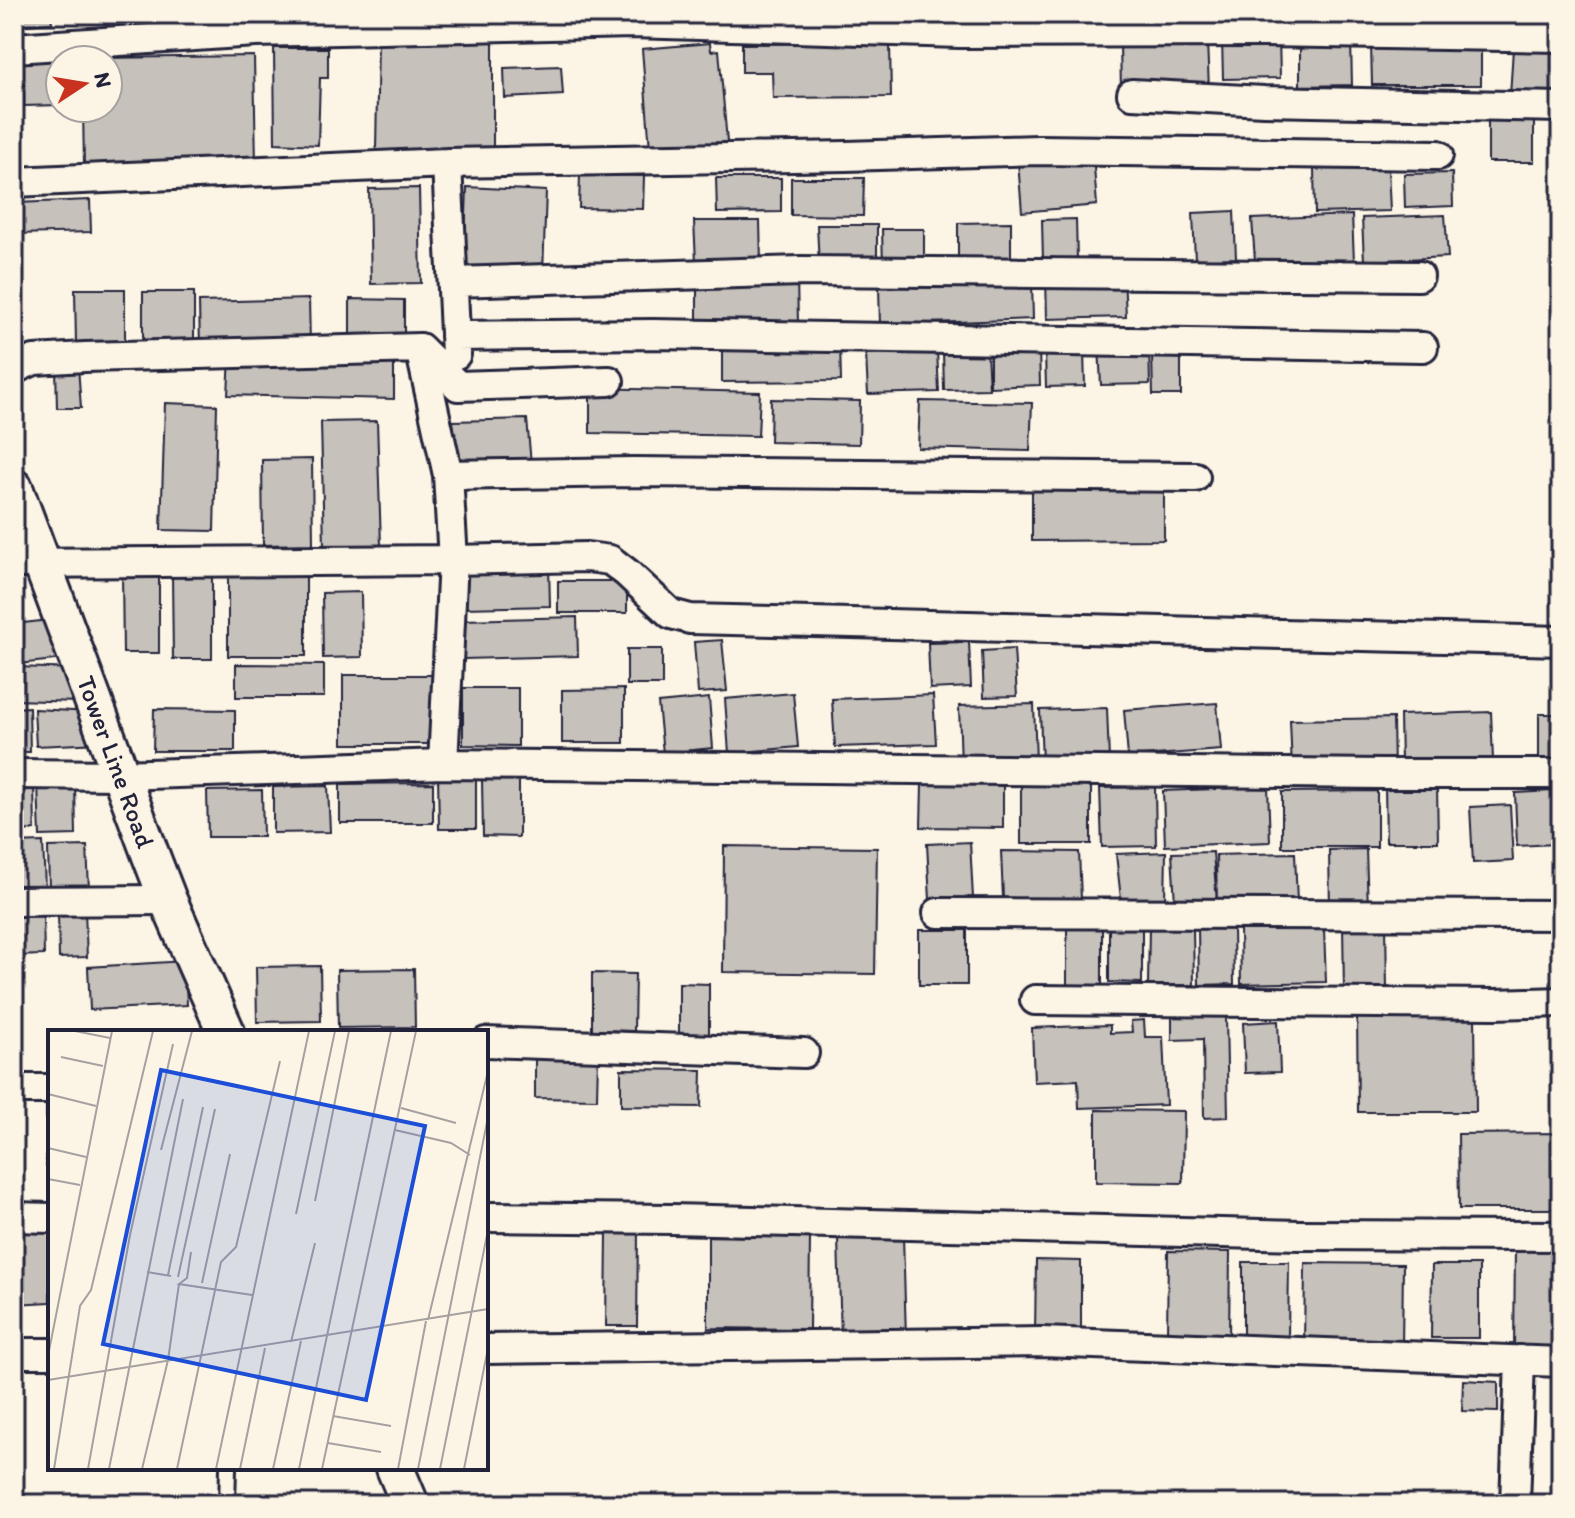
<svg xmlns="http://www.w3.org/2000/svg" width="1575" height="1518" viewBox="0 0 1575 1518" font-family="Itim,sans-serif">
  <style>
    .building { fill: #c6c1bb; stroke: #22223b; stroke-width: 2 }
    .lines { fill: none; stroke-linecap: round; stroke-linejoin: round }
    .service-casing { stroke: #22223b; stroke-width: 20 }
    .minor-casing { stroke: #22223b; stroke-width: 34 }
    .tertiary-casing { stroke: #22223b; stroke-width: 42 }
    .service { stroke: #fcf5e5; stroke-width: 14 }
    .minor { stroke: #fcf5e5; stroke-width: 28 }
    .tertiary { stroke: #fcf5e5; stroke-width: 36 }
    .labels { text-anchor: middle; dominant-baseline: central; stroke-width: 7; stroke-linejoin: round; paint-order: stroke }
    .street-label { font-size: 26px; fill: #22223b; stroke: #fcf5e5 }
    .inset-road { fill: none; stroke: #a5a1a1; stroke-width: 2 }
    .view { fill: #1d4ed8; fill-opacity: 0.15; stroke: #1d4ed8; stroke-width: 4 }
    .inset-edge { fill: none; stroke: #22223b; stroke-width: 4 }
  </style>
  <rect width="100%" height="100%" fill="#fcf5e5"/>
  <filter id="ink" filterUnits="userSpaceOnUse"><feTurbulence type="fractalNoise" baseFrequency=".0125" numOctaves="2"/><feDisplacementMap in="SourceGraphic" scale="16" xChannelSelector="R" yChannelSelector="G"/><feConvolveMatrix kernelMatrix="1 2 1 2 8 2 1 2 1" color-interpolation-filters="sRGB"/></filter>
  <g filter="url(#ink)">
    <path class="building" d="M14 14H51L52 23 14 26Z
      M106 14H159L161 28 107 33Z
      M1013 14H1063V18L1013 23Z
      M1284 14H1362V23L1285 21Z
      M1407 14H1440L1442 31 1408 33Z
      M1453 14H1504L1505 29 1455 31Z
      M1545 14H1561V31H1545Z
      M1279 36 1280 78 1223 79 1222 38Z
      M378 39 493 40V151L376 150Z
      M1351 40 1352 85 1300 86V41Z
      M1207 41 1209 89 1121 91 1120 43Z
      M710 43 711 51 719 50 727 142 650 149 642 49Z
      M890 43 891 97 773 98 772 72H742V44Z
      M1371 43H1481V85H1372Z
      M274 48H328V78H320L318 145 275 143Z
      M1513 48 1561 51V99L1510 96Z
      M254 56 256 165 84 166 83 108H108V60H60V105L24 106 23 59Z
      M561 66 563 95 505 98 504 68Z
      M14 100H18L19 126H14Z
      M1488 117H1534V162H1488Z
      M1093 155 1097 205 1022 212 1018 162Z
      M1388 167 1390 211 1315 213 1314 169Z
      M1452 173 1453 206 1405 208 1404 174Z
      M580 175 644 176 643 209 579 208Z
      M716 178H781V212L717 213Z
      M791 178H864L863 216 791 215Z
      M467 187 546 191 543 274 464 271Z
      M419 188 421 283 371 284 369 189Z
      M90 200 91 232 17 234 16 203Z
      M1234 211 1236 258 1195 260 1193 213Z
      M1352 215 1354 261H1255L1252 219Z
      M1445 215 1448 257 1364 261 1362 218Z
      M1076 219 1077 260 1043 261 1042 220Z
      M694 221H760L761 263 696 262Z
      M1011 222V266L958 267V223Z
      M817 225H877V266H819Z
      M882 229H924V267L883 266Z
      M1124 275 1126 317 1047 319 1046 277Z
      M797 278 798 323 697 329V288Z
      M1032 282 1033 319 880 325 879 287Z
      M75 289H125V344H76Z
      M143 292H194V343H143Z
      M309 299 310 344 200 347 199 302Z
      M350 299 404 300V345L350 344Z
      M722 342H840L841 381 722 382Z
      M1149 345 1150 384 1101 385 1099 346Z
      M1039 347 1040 385 990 387V349Z
      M937 350 939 392 868 394 866 354Z
      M987 351 989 389 944 390 943 352Z
      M1084 352 1085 386 1046 387 1045 353Z
      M1152 354H1181V395H1153Z
      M230 356 394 358V399L228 395Z
      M78 366 81 408H57L56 367Z
      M590 388 760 392 758 436 590 433Z
      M771 399 860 401 859 444 770 442Z
      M920 401 1032 403 1030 451 918 448Z
      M165 403 217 405 214 531 161 530Z
      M527 419 531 464 458 467 453 421Z
      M377 421 381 545 324 546 321 422Z
      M312 459 313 544 263 545 262 460Z
      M1032 489H1164V540L1032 541Z
      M549 565 550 606 463 608V567Z
      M122 572H159V653H123Z
      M172 574H212V659H173Z
      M306 575V656H228V576Z
      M558 581H627V613H558Z
      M361 592 362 657 323 658 322 593Z
      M577 617 578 656 464 659 463 620Z
      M58 619 63 659 19 664 15 624Z
      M722 640 727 691 698 693 694 642Z
      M969 642 971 687 930 689 928 643Z
      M627 649H662V685H627Z
      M1014 649 1017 696 984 697 982 651Z
      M236 664 324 665V697H236Z
      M14 667 79 669 78 702 14 700Z
      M343 675H433L432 744H343Z
      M463 688H518V746L463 745Z
      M624 689V743H562V690Z
      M793 693 798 747 729 753 725 699Z
      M933 695 936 744 835 747 832 699Z
      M709 698 713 748 663 753 658 703Z
      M1217 703 1221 750 1128 757 1124 710Z
      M1034 704 1036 762 961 765 959 706Z
      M29 707 30 752H14V708Z
      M1107 708 1109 760 1042 763 1040 710Z
      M34 709 92 712 101 743 36 746Z
      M154 709 235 710V751H153Z
      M1491 712 1493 760 1401 762 1400 715Z
      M1539 714H1561V761L1539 762Z
      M1393 718 1394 769 1292 770 1290 720Z
      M438 773H476V829H439Z
      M482 780H519V837L483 836Z
      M75 783 76 835 40 836 38 784Z
      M433 783V823H340V784Z
      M34 784 35 830 14 831V785Z
      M922 784H1003V828L921 827Z
      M1021 785 1091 786V844H1021Z
      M328 786 330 832 273 833V787Z
      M1385 786H1437L1438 842H1386Z
      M1155 787 1156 846 1102 847 1100 788Z
      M1268 787 1270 842 1165 846 1163 791Z
      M262 790 263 837H208L207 791Z
      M1377 791V847H1282V792Z
      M1553 791 1555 844 1517 846 1515 793Z
      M1510 805 1513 861 1473 863 1470 807Z
      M43 842 45 888 14 889V843Z
      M970 842 973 898 930 900 927 844Z
      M87 846 89 889 49 890 48 847Z
      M724 846 877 848 875 974 723 972Z
      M1366 849 1368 909 1330 910 1329 850Z
      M1001 851 1079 852 1081 899 1003 898Z
      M1166 852 1165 901 1121 899 1116 854Z
      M1213 852 1217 903H1175L1172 853Z
      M1295 853 1297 903H1217L1216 855Z
      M85 911 87 957 59 958 58 912Z
      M43 915 44 955 14 956V916Z
      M1386 923 1387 991 1344 992 1343 924Z
      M1067 924H1102V986H1067Z
      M1109 927H1142V983L1109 982Z
      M1149 928H1193L1194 985H1148Z
      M1198 928H1233L1234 984 1199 985Z
      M1324 929 1326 982 1241 984 1240 930Z
      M919 930H967V985H919Z
      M185 961 187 1005 90 1010 88 967Z
      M320 966 321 1021 257 1022 256 967Z
      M414 969 415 1027 338 1028 337 970Z
      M592 973 635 974 634 1031 592 1030Z
      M14 981H22L24 1022H14Z
      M679 983 709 984V1037L679 1036Z
      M1357 1015H1475L1476 1112H1358Z
      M1226 1016 1228 1117 1204 1118 1203 1039 1172 1040V1017Z
      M1144 1020 1145 1037H1163L1166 1105 1079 1108 1078 1080 1034 1082 1032 1028 1110 1025V1033L1132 1032 1131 1021Z
      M1278 1021 1280 1072 1245 1073 1243 1023Z
      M535 1055 598 1056 597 1099 535 1098Z
      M621 1069 702 1070 701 1107 621 1106Z
      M46 1106H50V1166H46Z
      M1096 1110 1184 1111 1183 1183 1096 1182Z
      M1561 1133V1209H1459L1458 1134Z
      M50 1223V1302L14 1304V1225Z
      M607 1233H638L637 1326H606Z
      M708 1236 810 1237 809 1329 708 1328Z
      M903 1236 906 1337 841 1339 838 1238Z
      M1515 1246H1561V1351L1514 1350Z
      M1168 1251 1230 1252 1229 1337H1167Z
      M1036 1260 1081 1261V1336L1035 1335Z
      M1243 1262H1289L1288 1337 1243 1336Z
      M1305 1263 1403 1264 1402 1349 1304 1348Z
      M1432 1265H1479V1338H1431Z
      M1463 1380 1498 1382V1412L1462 1411Z"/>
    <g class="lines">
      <defs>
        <path id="service" d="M227 1504 228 1468"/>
        <path id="minor" d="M14 48 255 32 632 23 960 33 1264 32 1561 37
          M1132 94 1264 101 1561 107
          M447 163 456 354
          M14 182 447 163 846 156 1039 150 1438 155
          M453 282 801 271 1419 276
          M455 336 653 334 1423 347
          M14 369 34 360 85 357 420 348
          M448 475 633 472 1195 477
          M14 563 453 560 587 557 610 560 627 573 671 614 690 619 1561 641
          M443 764 453 560 448 475 420 348 458 386 609 381
          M14 774 120 775 443 764 1382 774H1561
          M14 901 168 900
          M938 913 1561 915
          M1035 1000 1495 1004 1561 1002
          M486 1042 804 1053
          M14 1089H50
          M14 1217 50 1218
          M486 1217 672 1219 1300 1235 1561 1236
          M486 1349 1042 1342 1561 1362
          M14 1353H50
          M1515 1504 1520 1360"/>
        <path id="tertiary" d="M14 488 151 856 168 900 226 1032
          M395 1468 410 1504"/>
      </defs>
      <use href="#service" class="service-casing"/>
      <use href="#minor" class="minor-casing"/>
      <use href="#tertiary" class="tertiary-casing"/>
      <use href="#service" class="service"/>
      <use href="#minor" class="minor"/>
      <use href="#tertiary" class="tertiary"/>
    </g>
  </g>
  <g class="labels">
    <g class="street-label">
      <text transform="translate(116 762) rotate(70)">Tower Line Road</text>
    </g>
  </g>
  <g transform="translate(48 1030)">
    <rect width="440" height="440" fill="#fcf5e5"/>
    <path class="inset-road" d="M27 1 62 8M13 27 55 36M0 64 48 76M353 78 408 93M347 100 403 113 422 125M0 118 38 127M113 120 144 1M0 149 32 155M267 171 301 1M248 184 287 1M143 222 139 248 131 254 204 265M99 242 123 246M120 245 155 77M130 247 167 79M154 253 182 124M380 290 440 41M243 312 267 213M0 326 64 1M0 350 440 279M285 386 343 396M280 413 333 422M6 439 32 276 43 260 105 1M40 439 82 205 125 14M61 439 135 69M94 439 120 330 131 254M129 439 173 232 188 217 232 31M168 439 261 1M192 439 217 318M225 439 253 311M251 439 343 1M274 439 368 1M350 439 378 291M370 439 440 87M392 439 440 200M416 439 440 318"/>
    <path class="view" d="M113 40 377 96 318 370 55 314Z"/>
    <rect width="440" height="440" class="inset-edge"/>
  </g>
  <rect width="1575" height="1518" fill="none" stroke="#fcf5e5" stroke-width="48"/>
  <rect x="24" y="24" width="1527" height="1470" fill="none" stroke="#22223b" stroke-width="3" filter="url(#ink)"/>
  <g transform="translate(84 84) rotate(78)"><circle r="38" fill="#fcf5e5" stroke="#a5a1a1" stroke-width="2"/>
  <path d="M0-6L14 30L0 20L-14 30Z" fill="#c8321e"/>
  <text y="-12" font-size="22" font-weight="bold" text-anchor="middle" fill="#22223b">N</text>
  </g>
</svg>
